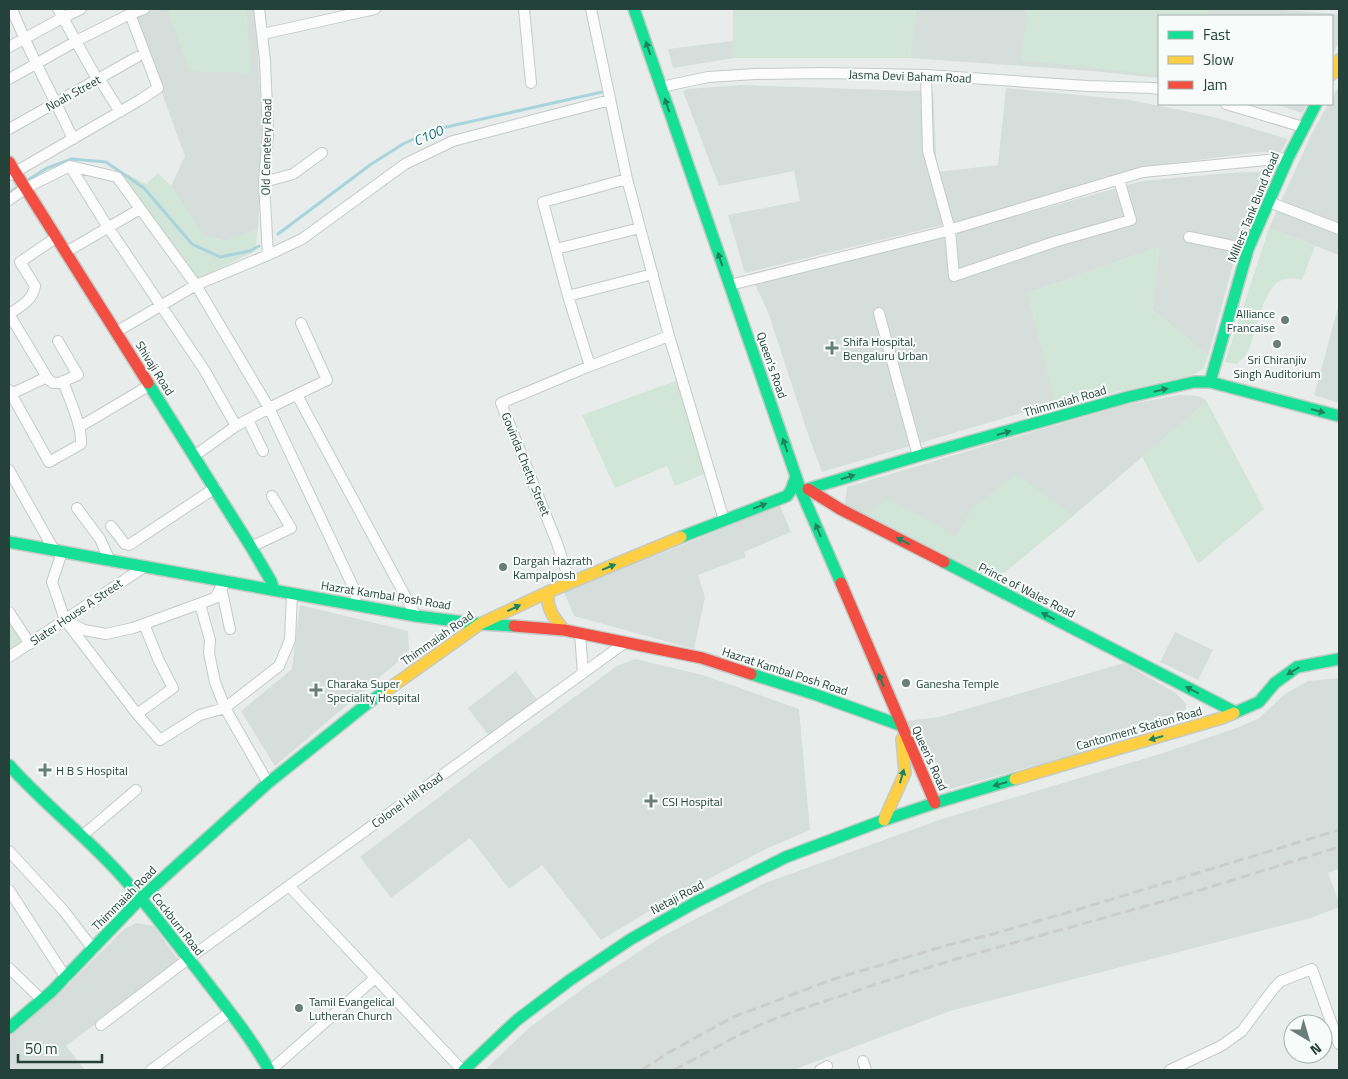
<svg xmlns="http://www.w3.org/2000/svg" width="1348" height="1079" viewBox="0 0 1348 1079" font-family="'Titillium Web',sans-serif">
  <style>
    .built { fill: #d6dedb }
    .green { fill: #d1e6d8 }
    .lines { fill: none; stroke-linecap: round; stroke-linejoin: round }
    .stream { stroke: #a9d4db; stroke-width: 3 }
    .street-casing { stroke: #c5cac8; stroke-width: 12 }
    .fast-casing { stroke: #c3cbc8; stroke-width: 14 }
    .slow-casing { stroke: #c3cbc8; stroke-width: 14 }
    .jam-casing { stroke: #c3cbc8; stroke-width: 14 }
    .street { stroke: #fcfcfc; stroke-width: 10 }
    .fast { stroke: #16e098; stroke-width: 11 }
    .slow { stroke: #ffcf43; stroke-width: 11 }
    .jam { stroke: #f24e42; stroke-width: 11 }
    .rail { stroke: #c9cdcc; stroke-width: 3; stroke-dasharray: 10 5; stroke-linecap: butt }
    .oneway { fill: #1e8160 }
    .poi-dot { fill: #697e78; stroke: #f7fbf9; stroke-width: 2 }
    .labels { text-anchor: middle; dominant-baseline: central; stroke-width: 4; stroke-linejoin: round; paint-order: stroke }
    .street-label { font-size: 12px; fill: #24423a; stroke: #f7fbf9 }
    .poi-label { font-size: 12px; fill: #24423a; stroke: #f7fbf9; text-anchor: start }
    .water-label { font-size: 14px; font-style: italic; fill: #1c6f80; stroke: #f7fbf9 }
  </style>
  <rect width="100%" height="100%" fill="#e8edeb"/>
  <path class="built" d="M156 9H254L257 35 262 132 258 229 226 241 204 237 171 186 185 156 134 17Z
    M916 9H1281L1282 10 1339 14V42L1332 56V16H1159V78L1092 71 910 58Z
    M733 41 734 58 673 68 668 49Z
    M742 85 914 91H933L937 172 998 165 1006 88 1130 100 1214 117 1288 139 1281 152H1260L1151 166 959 221 745 273 728 215 800 201 794 171 719 186 683 91 687 89Z
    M1339 85V255L1269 228 1311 135 1328 104H1332V98Z
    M1275 104H1307L1302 113Z
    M1272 171 1237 250 1208 356 1152 309 1159 247 1028 293 1055 403 822 472 808 434 768 312 754 282 949 235 1142 181 1228 173Z
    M1339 304V403L1314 395Z
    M1180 395 1197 396 1203 398 1207 402 1073 516 994 581 845 504 847 487 1012 438 1130 404Z
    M780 506 791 532 744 552 746 557 698 575 705 597 694 649 574 616 564 592Z
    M300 605 408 631 409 650 406 655 275 766 241 711 292 669Z
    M1175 632 1213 650 1198 680 1160 662Z
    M635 659 703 675 799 709 810 830 768 848 666 901 601 940 542 865 509 889 470 838 391 898 360 857 472 772 617 666Z
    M1124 663 1176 693 1186 704V709L1173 719 1077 754 939 792 907 721 939 717Z
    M516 671 537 700 489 736 468 708Z
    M1339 678V869L1328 873 1339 902V907L1311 918 950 1011 793 1070H485L530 1027 588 985 661 937 765 883 942 819 1163 753 1239 727 1258 719 1285 694 1308 681Z
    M136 923 154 926 179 961 66 1046 85 1070H9V1036L63 990 123 930Z"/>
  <path class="green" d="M176 9H246L251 73 190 71 168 11Z
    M733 9H916L910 58H734L733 41Z
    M1027 9H1209L1208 16H1159V75L1021 60Z
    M114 167 146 184 158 173 171 186 204 237 226 241 258 229 255 251 198 279Z
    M1269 228 1315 246 1302 280C1297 279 1291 278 1286 279 1261 282 1258 337 1245 356 1243 359 1239 361 1237 364L1225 362Z
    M1159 247 1152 309 1208 356C1204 371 1202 371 1188 376L1085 399 1077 403 1056 409 1028 293Z
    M681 379 707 473 675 486 667 466 615 488 582 415Z
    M1207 402 1264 509 1198 564 1142 457Z
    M1016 474 1073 516 994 581 865 515 889 498 956 537 972 509Z
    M9 618 26 642 9 652Z"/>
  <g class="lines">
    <path class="stream" d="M26 181 47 168 72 159 106 162 144 188 192 244 220 257 250 251 259 246
      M9 193 19 186
      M278 234 370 165 403 144 433 130 602 92"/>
    <defs>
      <path id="street" d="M12 9C29 53 53 95 73 139
        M58 9 97 79
        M259 9 265 60 268 133 264 182 268 255
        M524 9 531 83
        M591 9 627 179 669 336 724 520
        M263 34 375 9
        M9 47 62 18 81 9
        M926 75 928 151 950 230 954 276 1054 242 1131 220 1119 180
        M99 78 120 112
        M9 79 80 39 130 14
        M661 87 708 77 755 74 822 73 926 75 1087 86 1153 88 1159 89
        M1226 104 1303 127
        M9 129 137 57
        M70 166 104 221 205 371 236 426
        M10 175 140 100 158 88 130 14 144 9
        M264 182 293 174 322 153
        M9 200 26 188 70 166 117 177 196 285 269 408 356 593 355 605
        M1269 202 1339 229
        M1189 237 1248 249
        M556 249 640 228
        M66 252 140 209
        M730 285 939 233 1143 172 1288 158
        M568 296 653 274
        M879 313 918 456
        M9 314 48 379 53 383H59L78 375 58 341
        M9 314C20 307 33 300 35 286L20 262 57 237
        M116 332 196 285 268 255 302 239 405 164 453 141 610 100
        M590 366 568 296 543 202 627 179
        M9 390 49 462 81 444C82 425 69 399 63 381
        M11 394 47 377
        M297 395 416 616
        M248 420 263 451
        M79 427 98 416 150 385
        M194 456 236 426 269 408 327 380 301 323
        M9 470 54 550
        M77 508 100 539 110 561
        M111 526 125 544 129 545 215 488
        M251 547 291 528 272 496
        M62 552 52 582 65 620 137 714 173 688 159 661 144 624
        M570 583 557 543 501 403 590 366 669 336
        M221 587 230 629
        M9 612 30 644
        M69 622 84 630 106 634 133 628 215 598 221 587 227 582
        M580 633 583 673
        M9 657 144 567
        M137 714 160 740 200 715 225 708 215 682 209 653 210 640 200 604
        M268 783 225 708 279 666 290 640 292 594
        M82 836 136 790
        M9 851 64 911 93 949
        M289 886 462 1070
        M9 890 66 978
        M9 968 42 1000
        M101 1025 188 959 626 642
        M863 1061 866 1070
        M151 1070 230 1012
        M271 1070 375 978
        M820 1070 827 1066
        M1170 1070 1221 1046 1242 1031 1274 988 1281 981 1312 969 1339 1044"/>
      <path id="fast" d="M634 9 801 491 841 583
        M1210 382 1248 249 1288 158 1316 104
        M148 383 251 547 271 581 274 590
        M801 491 918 456 1128 397 1194 382H1210L1339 416
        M681 537 787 496 791 490 796 476
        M9 542 416 616 480 624 514 626
        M944 562 1235 712
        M751 674 814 694 900 725
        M1234 713 1259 702 1275 683 1297 667 1339 659
        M9 765C43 803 83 834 117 871 146 902 170 936 196 968 221 1001 249 1034 269 1070
        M9 1028 52 991 141 898 268 783 368 703 387 690
        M464 1070 517 1020 570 980 631 939 696 902 786 857 884 820 935 803 1015 779"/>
      <path id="slow" d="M1332 74 1339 60
        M548 592C546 609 554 618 564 630
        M387 690 480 624 548 592 681 537
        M1015 779 1222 718 1234 713
        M884 820 905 773 902 739"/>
      <path id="jam" d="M9 162 148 383
        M808 489 840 509 944 562
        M841 583 935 803
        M514 626 564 630 702 658 751 674"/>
    </defs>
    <use href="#street" class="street-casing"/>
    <use href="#fast" class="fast-casing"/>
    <use href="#slow" class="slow-casing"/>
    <use href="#jam" class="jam-casing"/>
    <use href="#street" class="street"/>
    <use href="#fast" class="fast"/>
    <use href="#slow" class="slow"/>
    <use href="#jam" class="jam"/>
    <path class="rail" d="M642 1070 668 1053 733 1017 834 979 948 945 989 935 1066 913 1339 830
      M674 1070 737 1036 764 1023 795 1011 889 980 956 959 1175 898 1339 847"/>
  </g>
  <defs><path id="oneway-solid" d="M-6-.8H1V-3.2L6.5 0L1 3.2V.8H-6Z" transform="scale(1.25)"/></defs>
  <g class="oneway">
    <use href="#oneway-solid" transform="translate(648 48) rotate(-109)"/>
    <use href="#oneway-solid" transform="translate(667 105) rotate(-109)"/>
    <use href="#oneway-solid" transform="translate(720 259) rotate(-109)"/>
    <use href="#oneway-solid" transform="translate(1161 390) rotate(-13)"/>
    <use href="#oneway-solid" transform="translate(1318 411) rotate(15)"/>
    <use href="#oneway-solid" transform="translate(1004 433) rotate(-16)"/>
    <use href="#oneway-solid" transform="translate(785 445) rotate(-109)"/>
    <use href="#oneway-solid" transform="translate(848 477) rotate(-17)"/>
    <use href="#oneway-solid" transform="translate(760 506) rotate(-21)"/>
    <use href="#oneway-solid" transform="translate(818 530) rotate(-112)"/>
    <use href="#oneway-solid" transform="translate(903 541) rotate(-153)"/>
    <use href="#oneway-solid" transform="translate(609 567) rotate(-22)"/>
    <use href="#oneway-solid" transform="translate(514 608) rotate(-25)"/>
    <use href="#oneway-solid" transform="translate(1048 616) rotate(-153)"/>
    <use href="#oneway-solid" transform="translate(1293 671) rotate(149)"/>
    <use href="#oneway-solid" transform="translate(881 680) rotate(-113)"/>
    <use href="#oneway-solid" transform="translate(1192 690) rotate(-153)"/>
    <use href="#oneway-solid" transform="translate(1156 738) rotate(164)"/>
    <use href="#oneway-solid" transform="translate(902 776) rotate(-74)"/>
    <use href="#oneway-solid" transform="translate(1000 784) rotate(164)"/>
  </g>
  <g class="poi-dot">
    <circle cx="1285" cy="320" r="5"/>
    <circle cx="1277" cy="344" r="5"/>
    <path d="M829.5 340.5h5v5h5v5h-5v5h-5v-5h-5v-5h5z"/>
    <circle cx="503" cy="567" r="5"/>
    <circle cx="906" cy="683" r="5"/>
    <path d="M313.5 682.5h5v5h5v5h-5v5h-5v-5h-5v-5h5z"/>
    <path d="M42.5 762.5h5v5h5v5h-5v5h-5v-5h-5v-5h5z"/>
    <path d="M648.5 793.5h5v5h5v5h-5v5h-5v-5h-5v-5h5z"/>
    <circle cx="299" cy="1008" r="5"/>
  </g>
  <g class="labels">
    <g class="street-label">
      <text transform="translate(910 76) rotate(2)">Jasma Devi Baham Road</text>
      <text transform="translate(73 93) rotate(-29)">Noah Street</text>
      <text transform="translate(266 147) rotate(-89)">Old Cemetery Road</text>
      <text transform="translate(1253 207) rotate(-68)">Millers Tank Bund Road</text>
      <text transform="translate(772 365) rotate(71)">Queen's Road</text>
      <text transform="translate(155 368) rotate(58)">Shivaji Road</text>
      <text transform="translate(1065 401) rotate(-16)">Thimmaiah Road</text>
      <text transform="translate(526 464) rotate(68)">Govinda Chetty Street</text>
      <text transform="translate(1027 590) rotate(27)">Prince of Wales Road</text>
      <text transform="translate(386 595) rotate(9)">Hazrat Kambal Posh Road</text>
      <text transform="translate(76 612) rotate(-34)">Slater House A Street</text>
      <text transform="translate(437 638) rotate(-35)">Thimmaiah Road</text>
      <text transform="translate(785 671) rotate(18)">Hazrat Kambal Posh Road</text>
      <text transform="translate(1139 728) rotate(-16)">Cantonment Station Road</text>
      <text transform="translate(930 758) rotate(66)">Queen's Road</text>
      <text transform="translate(407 800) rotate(-36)">Colonel Hill Road</text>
      <text transform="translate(677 897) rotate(-28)">Netaji Road</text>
      <text transform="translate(124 898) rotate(-45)">Thimmaiah Road</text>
      <text transform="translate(178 924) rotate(52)">Cockburn Road</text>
    </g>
    <g class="poi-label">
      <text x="1275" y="313" text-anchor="end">Alliance<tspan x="1275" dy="14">Francaise</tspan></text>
      <text x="843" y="341">Shifa Hospital,<tspan x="843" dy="14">Bengaluru Urban</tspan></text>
      <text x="1277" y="359" text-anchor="middle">Sri Chiranjiv<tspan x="1277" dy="14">Singh Auditorium</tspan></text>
      <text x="513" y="560">Dargah Hazrath<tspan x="513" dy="14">Kampalposh</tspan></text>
      <text x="327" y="683">Charaka Super<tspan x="327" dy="14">Speciality Hospital</tspan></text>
      <text x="916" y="683">Ganesha Temple</text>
      <text x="56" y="770">H B S Hospital</text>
      <text x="662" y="801">CSI Hospital</text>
      <text x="309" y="1001">Tamil Evangelical<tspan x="309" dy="14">Lutheran Church</tspan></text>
    </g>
    <g class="water-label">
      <text transform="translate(428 135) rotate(-24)">C100</text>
    </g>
  </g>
  <rect width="1348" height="1079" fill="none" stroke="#24423a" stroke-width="20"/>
  <rect x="1158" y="15" width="175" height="90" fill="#f7fbf9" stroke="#a3b1ad"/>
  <rect x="1168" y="31" width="25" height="8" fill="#16e098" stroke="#a3b1ad"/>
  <text x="1203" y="40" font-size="15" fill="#24423a">Fast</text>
  <rect x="1168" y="56" width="25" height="8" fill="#ffcf43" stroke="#a3b1ad"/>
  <text x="1203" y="65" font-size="15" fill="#24423a">Slow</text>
  <rect x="1168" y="81" width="25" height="8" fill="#f24e42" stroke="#a3b1ad"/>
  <text x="1203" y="90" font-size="15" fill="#24423a">Jam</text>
  <g transform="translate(1308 1039) rotate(142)"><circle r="24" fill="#f7fbf9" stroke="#a3b1ad"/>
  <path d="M0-4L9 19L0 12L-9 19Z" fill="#697e78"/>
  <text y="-8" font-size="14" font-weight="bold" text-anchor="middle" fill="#24423a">N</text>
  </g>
  <path d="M18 1054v8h84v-8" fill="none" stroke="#24423a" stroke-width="2.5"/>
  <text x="25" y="1054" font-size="15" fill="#24423a" stroke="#f7fbf9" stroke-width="4" paint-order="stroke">50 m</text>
</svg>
